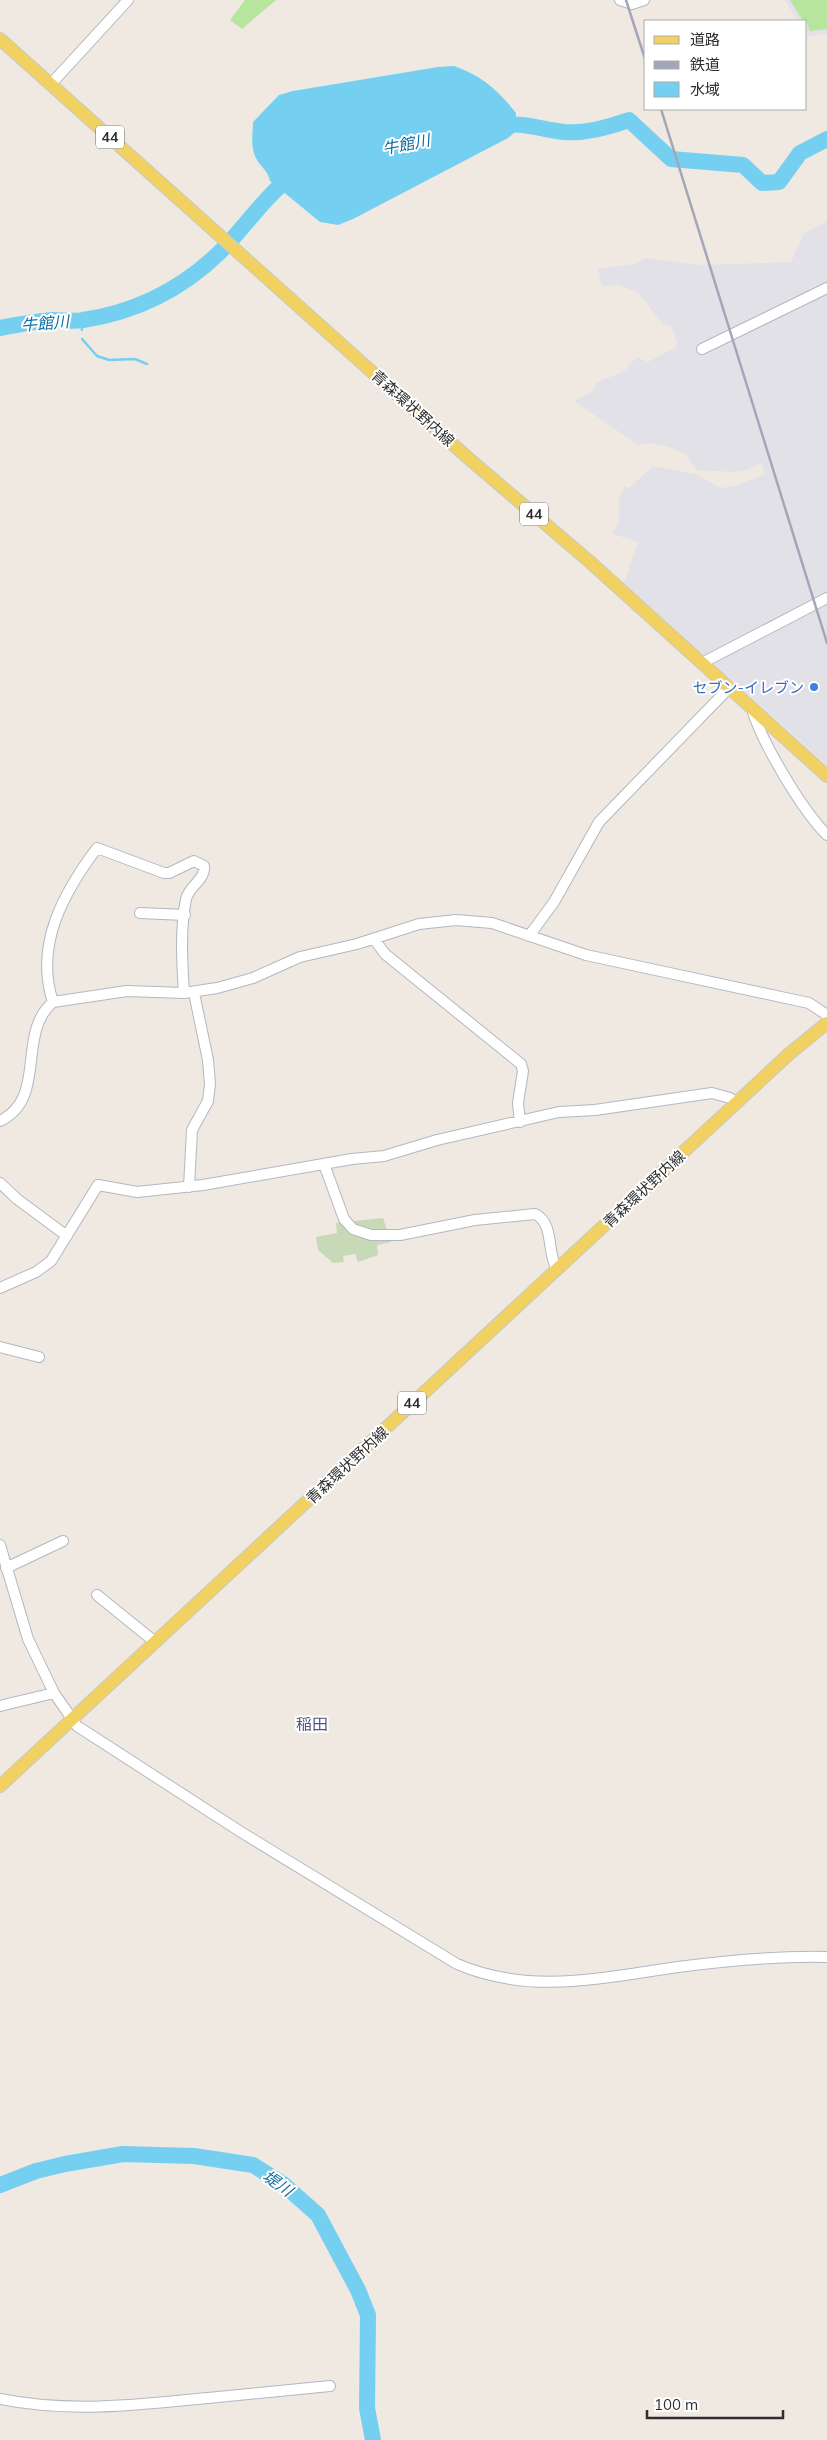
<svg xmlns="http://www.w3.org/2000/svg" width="827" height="2440" viewBox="0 0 827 2440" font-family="Mulish,'Noto Sans JP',sans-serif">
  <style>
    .industrial { fill: #e3e1e8 }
    .green { fill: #b6e59e }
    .cemetery { fill: #c8d9b8 }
    .water { fill: #75cff0 }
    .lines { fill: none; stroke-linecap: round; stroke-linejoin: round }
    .stream { stroke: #75cff0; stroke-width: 2.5 }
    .river { stroke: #75cff0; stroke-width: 16 }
    .minor-casing { stroke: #b4b7c1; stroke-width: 12 }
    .major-casing { stroke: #c9c9c9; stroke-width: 14 }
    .minor { stroke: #fff; stroke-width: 10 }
    .major { stroke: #f2d163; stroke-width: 12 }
    .rail { stroke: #a3a6b8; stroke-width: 2.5 }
    .shop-dot { fill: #3f7fe0; stroke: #fff; stroke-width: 2 }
    .labels { text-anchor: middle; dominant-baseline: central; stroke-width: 4; stroke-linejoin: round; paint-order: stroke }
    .shield { fill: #fff; stroke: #6d6d6d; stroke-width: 1 }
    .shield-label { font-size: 14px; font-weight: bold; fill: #2e2e2e }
    .street-label { font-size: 15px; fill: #2e2e2e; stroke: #fff }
    .shop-label { font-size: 15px; fill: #366cbe; stroke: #fff; text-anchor: end }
    .water-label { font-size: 16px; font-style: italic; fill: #0d6fa3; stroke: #fff }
    .neighbourhood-label { font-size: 16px; fill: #4d5680; stroke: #fff }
  </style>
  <rect width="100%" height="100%" fill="#efe9e1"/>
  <path class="industrial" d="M785 0H827V33L807 37 806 21H798Z
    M827 222V765L624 583 638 542 613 534 619 521V500L624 486 629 488 653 466 695 474 721 488 736 486 765 474 761 463 747 470 733 472 697 470 685 454 669 447 651 443 638 445 574 401 593 391 597 382 623 372 637 357 648 362 676 347 677 341 671 326 663 324 638 293 619 285 602 286 598 269 634 264 646 258 700 265 791 262 804 233Z"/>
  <path class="green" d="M245 0H276L242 29 230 20Z
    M790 0H827V29L810 31 806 21H803Z"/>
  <path class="cemetery" d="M383 1218 391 1242 377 1245 378 1255 358 1262 355 1254 343 1256 344 1262 333 1263 318 1250 316 1237 337 1233 336 1223Z"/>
  <path class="water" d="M454 66C482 76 498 90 516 113L515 132 508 138 353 219 338 225 320 222 270 181C268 170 261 168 256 158 250 147 253 133 253 122L279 95 293 91 438 67Z"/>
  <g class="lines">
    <path class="stream" d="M81 321 82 330
      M82 339 97 356 109 360 135 359 147 364"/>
    <path class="river" d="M495 126C519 121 540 129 564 132 587 134 607 127 629 120L671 159 743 165 762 183 779 182 800 153 827 139
      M0 328C17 325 35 321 53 320 63 320 73 322 83 320 137 312 181 290 220 252 245 227 265 196 293 175
      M0 2185 36 2171 65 2164 123 2154 194 2156 253 2165 283 2184 318 2215 358 2290 368 2315 367 2408 373 2440"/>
    <defs>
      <path id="minor" d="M620 0 632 4 644 0
        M51 84 128 0
        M702 349 827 288
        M702 663 827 598
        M752 709C762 743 802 810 827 835
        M140 913 185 915
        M529 936 554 902 599 822 729 688
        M374 939 385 954 521 1064 523 1071 518 1103 520 1122
        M53 1002C34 945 64 892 97 848L164 873H169L194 861 204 866C206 879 189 886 186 899 180 929 182 963 184 993
        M0 1121C48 1098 16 1033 53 1002L127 991 184 993 217 988 253 978 300 957 357 944 419 924 456 920 492 923 586 955 809 1003 827 1015
        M324 1164 344 1219 353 1229 371 1235H400L475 1220 535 1214C555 1224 546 1252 557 1269
        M0 1183 17 1199 67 1236
        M189 1187 192 1130 208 1101 210 1084 208 1060 194 993
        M0 1288 36 1272 51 1261 98 1185 137 1192 203 1185 352 1159 384 1156 437 1140 559 1112 595 1110 712 1093 730 1098 737 1103
        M0 1347 39 1357
        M0 1545 28 1639 54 1693 77 1726 241 1832 457 1964C535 1997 606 1976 686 1966 732 1960 780 1956 827 1957
        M6 1568 63 1541
        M97 1595 155 1642
        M0 1706 54 1693
        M0 2399C69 2413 139 2405 208 2398 249 2394 289 2390 330 2386"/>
      <path id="major" d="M0 39 467 457 590 562 827 776
        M0 1786 789 1054 827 1023"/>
    </defs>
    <use href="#minor" class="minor-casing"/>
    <use href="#major" class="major-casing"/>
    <use href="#minor" class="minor"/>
    <use href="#major" class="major"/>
    <path class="rail" d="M626 0 646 62
      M661 109 827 643"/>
  </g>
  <circle class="shop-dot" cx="814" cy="687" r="5"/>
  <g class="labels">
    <g class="shield">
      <rect x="96" y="125.5" width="28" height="23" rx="4"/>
      <rect x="520" y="502.5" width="28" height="23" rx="4"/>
      <rect x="398" y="1391.5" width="28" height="23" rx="4"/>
    </g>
    <g class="shield-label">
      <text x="110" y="137">44</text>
      <text x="534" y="514">44</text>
      <text x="412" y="1403">44</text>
    </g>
    <g class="street-label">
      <text transform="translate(413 408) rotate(42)">青森環状野内線</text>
      <text transform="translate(644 1189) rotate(-43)">青森環状野内線</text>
      <text transform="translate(347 1465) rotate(-43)">青森環状野内線</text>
    </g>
    <g class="shop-label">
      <text x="804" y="687">セブン-イレブン</text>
    </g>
    <g class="water-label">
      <text transform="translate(406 144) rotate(-11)">牛館川</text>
      <text transform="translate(45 323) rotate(-5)">牛館川</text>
      <text transform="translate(278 2183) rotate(35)">堤川</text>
    </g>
    <g class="neighbourhood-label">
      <text x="312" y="1724">稲田</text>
    </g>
  </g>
  <rect x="644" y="20" width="162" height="90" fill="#ffffff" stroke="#ababab"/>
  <rect x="654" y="36" width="25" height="8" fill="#f2d163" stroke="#ababab"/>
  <text x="690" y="45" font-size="15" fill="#2e2e2e">道路</text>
  <rect x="654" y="61" width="25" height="8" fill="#a3a6b8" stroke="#ababab"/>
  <text x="690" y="70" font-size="15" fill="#2e2e2e">鉄道</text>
  <rect x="654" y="82" width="25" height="15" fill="#75cff0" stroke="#ababab"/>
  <text x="690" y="95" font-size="15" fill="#2e2e2e">水域</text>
  <path d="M647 2410v8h136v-8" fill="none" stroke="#2e2e2e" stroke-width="2.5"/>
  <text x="654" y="2410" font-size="15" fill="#2e2e2e" stroke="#ffffff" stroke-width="4" paint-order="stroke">100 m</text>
</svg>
